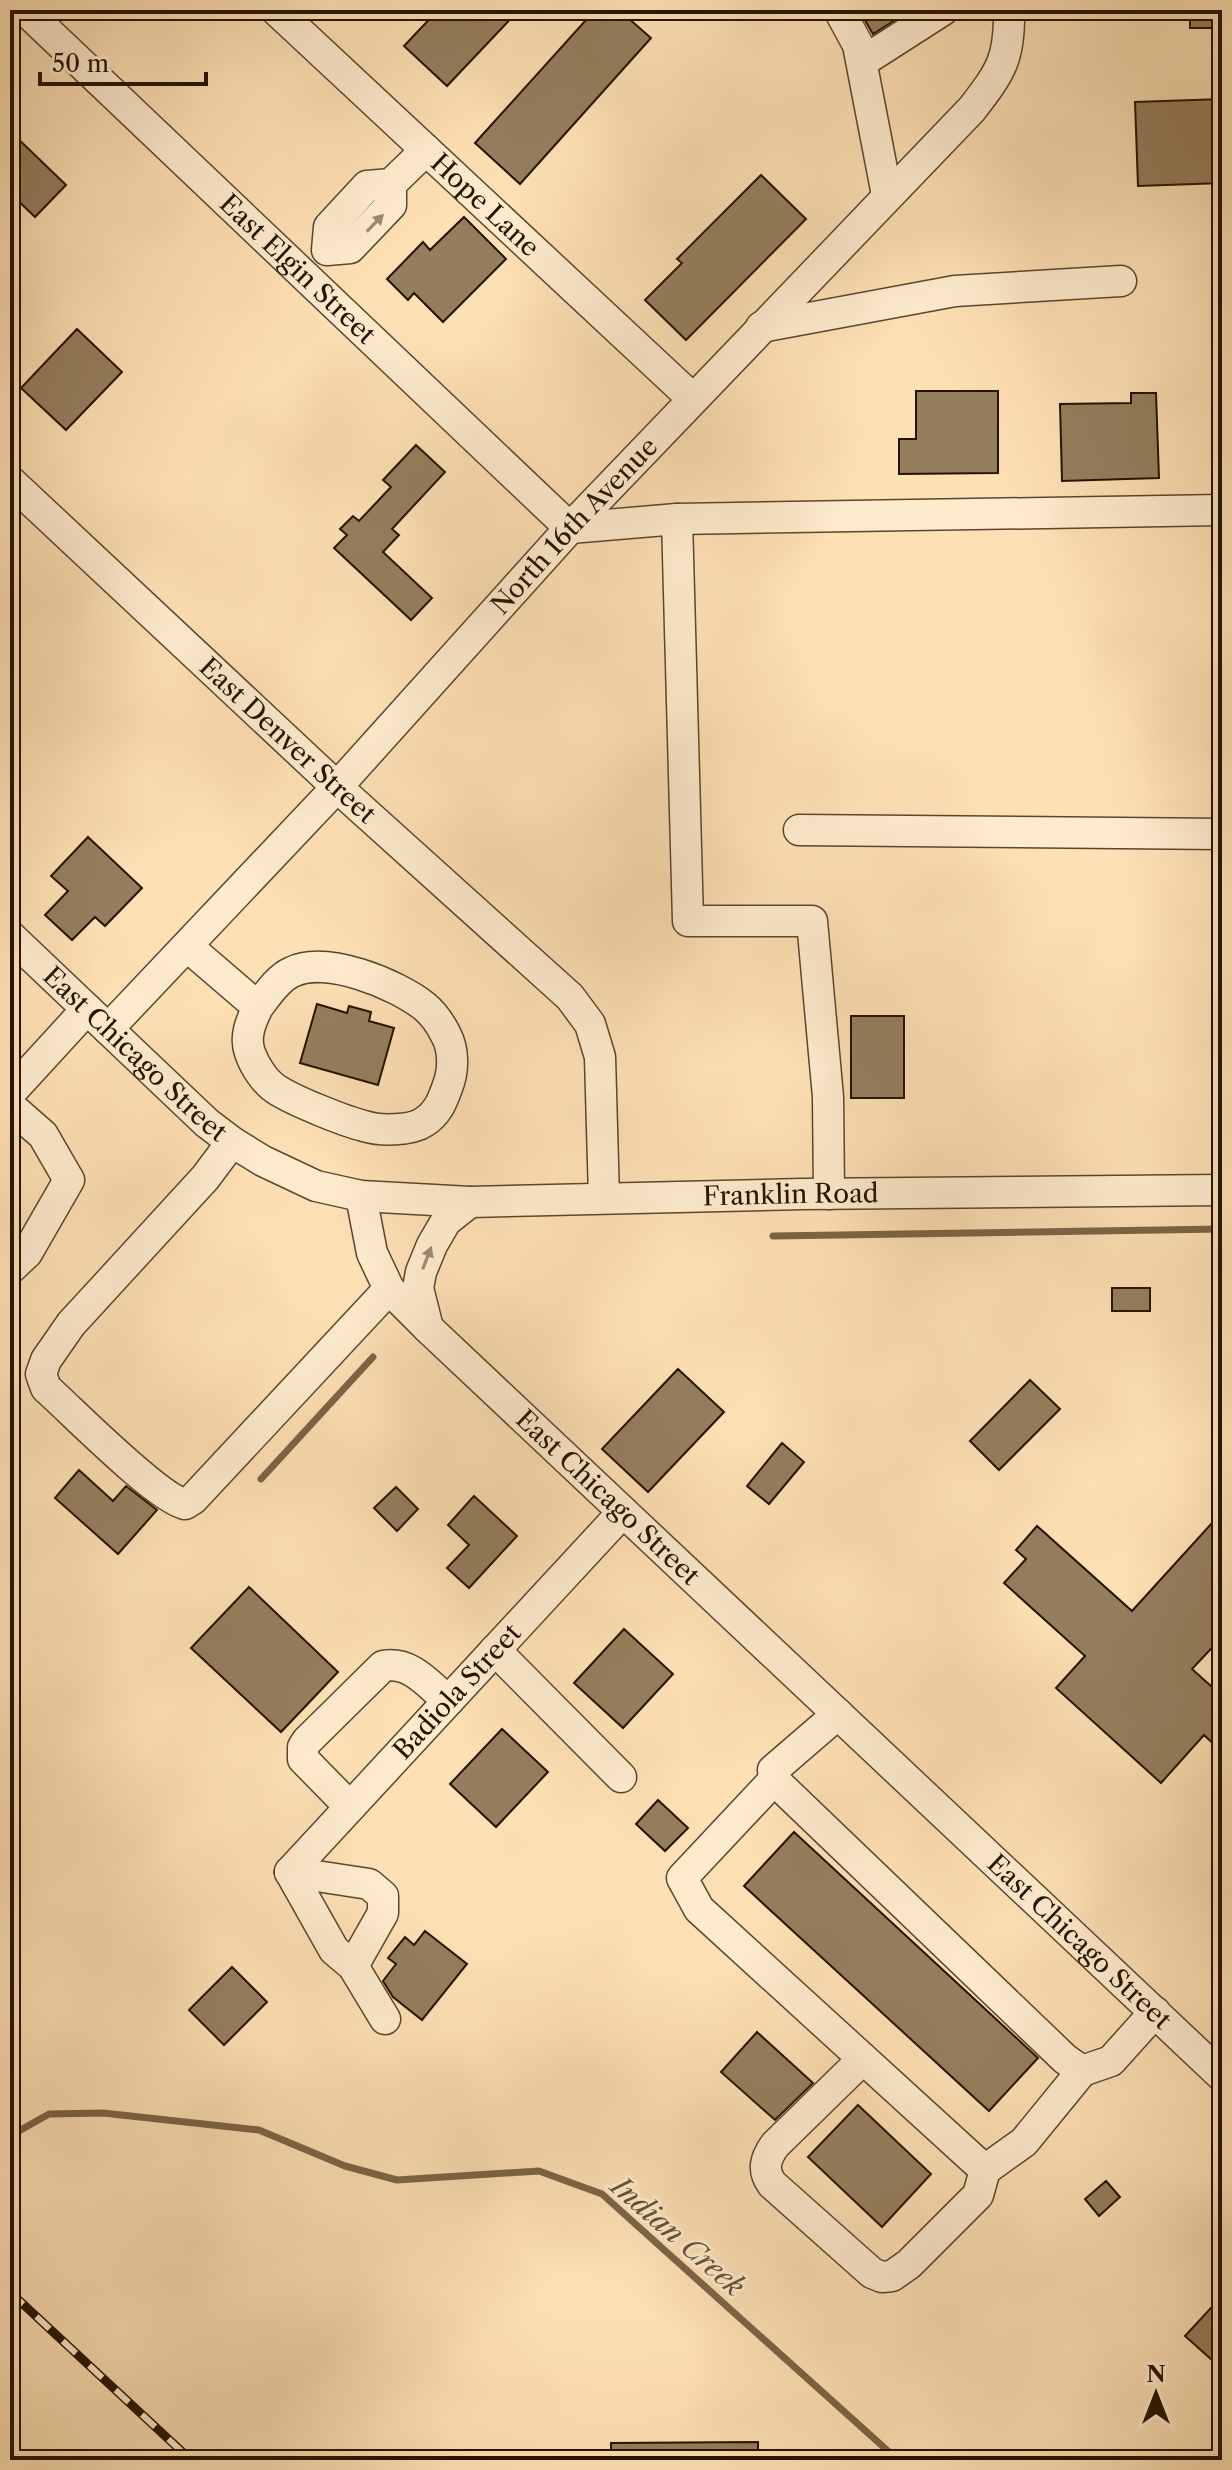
<svg xmlns="http://www.w3.org/2000/svg" width="1232" height="2470" viewBox="0 0 1232 2470" font-family="'Libre Caslon Text',serif">
  <style>
    .lines { fill: none; stroke-linecap: round; stroke-linejoin: round }
    .stream { stroke: #7b6447; stroke-width: 7 }
    .building { fill: #957e5e; stroke: #251300; stroke-width: 2 }
    .minor-casing { stroke: #5b462d; stroke-width: 33 }
    .minor { stroke: #feebce; stroke-width: 30 }
    .rail-casing { stroke: #251300; stroke-width: 9 }
    .rail { stroke: #feebce; stroke-width: 6; stroke-dasharray: 18; stroke-linecap: butt }
    .oneway { fill: #9c8a71 }
    .labels { text-anchor: middle; dominant-baseline: central; stroke-width: 6; stroke-linejoin: round; paint-order: stroke }
    .street-label { font-size: 26px; fill: #251300; stroke: #feebce }
    .water-label { font-size: 28px; font-style: italic; fill: #655036; stroke: #feebce }
  </style>
  <rect width="100%" height="100%" fill="#fde0b4"/>
  <filter id="stains"><feTurbulence type="fractalNoise" baseFrequency=".0025" numOctaves="4"/><feColorMatrix values="0 0 0 0 .2 0 0 0 0 .09 0 0 0 0 .02 0 0 0 .5 -.17"/></filter>
  <radialGradient id="worn" r=".72"><stop offset=".6" stop-color="#630" stop-opacity="0"/><stop offset="1" stop-color="#630" stop-opacity=".3"/></radialGradient>
  <g class="lines">
    <path class="stream" d="M773 1236 1222 1229
      M261 1479 373 1357
      M10 2136 49 2114 103 2113 259 2130 345 2166 397 2180 539 2171 602 2194 898 2460"/>
  </g>
  <path class="building" d="M438 10H519L447 86 404 46Z
    M595 10H619L651 38 520 184 475 143Z
    M859 10H891L898 18 873 34Z
    M1190 10H1222V28H1190Z
    M1222 99V183L1138 186 1135 102Z
    M10 131 66 185 35 217 10 193Z
    M761 175 806 219 686 340 645 300 682 263 677 259Z
    M464 217 506 259 443 322 414 293 408 300 387 279 423 242 430 250Z
    M77 329 122 372 66 430 21 388Z
    M916 391H998V473L899 474V439H916Z
    M1131 393H1156L1159 478 1062 481 1060 404 1131 403Z
    M416 445 445 472 392 529 399 535 383 552 432 598 411 620 334 548 347 535 340 529 353 516 359 521 391 487 383 480Z
    M88 837 142 888 105 926 95 917 72 940 45 915 68 891 51 876Z
    M317 1004 347 1013 349 1006 371 1012 369 1021 394 1028 378 1085 300 1063Z
    M851 1016H904V1098H851Z
    M1112 1288H1150V1311H1112Z
    M678 1369 724 1412 648 1492 602 1449Z
    M1030 1380 1060 1409 999 1470 970 1441Z
    M782 1443 804 1462 769 1504 747 1486Z
    M79 1470 113 1501 126 1486 157 1510 118 1554 55 1498Z
    M396 1487 418 1509 397 1531 374 1508Z
    M474 1496 517 1536 469 1588 447 1568 469 1545 448 1525Z
    M1222 1512V1637L1192 1669 1222 1696V1752L1204 1735 1161 1783 1056 1688 1085 1656 1004 1583 1026 1559 1016 1550 1037 1526 1132 1611Z
    M249 1587 338 1672 281 1732 191 1648Z
    M624 1629 673 1674 623 1728 574 1683Z
    M502 1729 548 1772 496 1827 450 1784Z
    M658 1800 688 1828 665 1851 636 1824Z
    M794 1832 1038 2058 989 2111 744 1886Z
    M425 1931 467 1964 422 2020 393 1997 383 1981 396 1964 388 1958 405 1937 414 1945Z
    M232 1967 267 2002 224 2045 189 2010Z
    M757 2032 813 2083 775 2120 721 2072Z
    M858 2105 931 2174 882 2227 808 2157Z
    M1106 2181 1120 2197 1099 2216 1085 2199Z
    M1222 2296V2369L1185 2336Z
    M758 2442V2460H611V2443Z"/>
  <g class="lines">
    <defs>
      <g id="minor">
        <path id="s1" d="M25 10 570 528 677 519 1222 510"/>
        <path id="s2" d="M276 10 693 399"/>
        <path d="M839 10 858 45 887 195"/>
        <path d="M862 62 943 10"/>
        <path d="M391 184V205L350 248 327 250 329 227 367 186 391 184 426 150"/>
        <path d="M761 327 955 291 1121 281"/>
        <path id="s3" d="M10 481 337 787 570 997 590 1024 600 1057 604 1198"/>
        <path d="M677 519 688 921H812L828 1097 829 1194"/>
        <path d="M799 830 1222 834"/>
        <path id="s4" d="M10 936 207 1123 232 1142 263 1161 316 1186 361 1196 470 1202 802 1194 1222 1190"/>
        <path d="M187 946 258 1007C267 995 278 978 292 972 326 955 396 984 424 1006 434 1014 440 1023 446 1035 454 1050 454 1071 447 1088 442 1102 437 1114 424 1122 411 1131 379 1131 364 1126 344 1121 297 1102 279 1091 266 1084 255 1067 250 1053 244 1037 251 1021 258 1007"/>
        <path id="s5" d="M108 1029 337 787 570 528 972 109C1001 71 1010 59 1009 10"/>
        <path d="M10 1093 87 1009"/>
        <path d="M10 1106 43 1135 69 1180 27 1253 10 1269"/>
        <path d="M232 1142 205 1178 71 1324 46 1360 41 1374 46 1388C72 1411 157 1498 185 1504L193 1499 389 1289"/>
        <path id="s6" d="M361 1196 372 1253 389 1289 428 1328 1222 2076"/>
        <path d="M428 1328 418 1288 421 1272 432 1245 446 1221 470 1202"/>
        <path d="M495 1650 621 1777"/>
        <path d="M838 1714 773 1770 774 1780 1065 2059 1082 2071 1111 2061 1155 2012"/>
        <path d="M774 1780 682 1878 699 1909 985 2170 1024 2142 1082 2071"/>
        <path d="M350 1807 303 1759V1747L307 1741 383 1666C411 1661 428 1684 448 1701"/>
        <path id="s7" d="M290 1872 623 1512"/>
        <path d="M290 1872 369 1884 383 1896V1913L353 1966"/>
        <path d="M290 1872 334 1950 353 1966 385 2019"/>
        <path d="M863 2059 775 2145C765 2159 762 2170 772 2184L872 2273 882 2277 892 2276 909 2264 978 2195 985 2170"/>
      </g>
    </defs>
    <use href="#minor" class="minor-casing"/>
    <use href="#minor" class="minor"/>
    <defs>
      <path id="rail" d="M10 2292 191 2460"/>
    </defs>
    <use href="#rail" class="rail-casing"/>
    <use href="#rail" class="rail"/>
  </g>
  <defs><path id="oneway-solid" d="M-6-.8H1V-3.2L6.5 0L1 3.2V.8H-6Z" transform="scale(2)"/></defs>
  <g class="oneway">
    <use href="#oneway-solid" transform="translate(375 223) rotate(-46)"/>
    <use href="#oneway-solid" transform="translate(427 1258) rotate(-69)"/>
  </g>
  <g class="labels">
    <g class="street-label">
      <text stroke="none"><textPath href="#s2" startOffset="286">Hope Lane</textPath></text>
      <text stroke="none"><textPath href="#s1" startOffset="376">East Elgin Street</textPath></text>
      <text stroke="none"><textPath href="#s5" startOffset="686">North 16th Avenue</textPath></text>
      <text stroke="none"><textPath href="#s3" startOffset="380">East Denver Street</textPath></text>
      <text stroke="none"><textPath href="#s4" startOffset="172">East Chicago Street</textPath></text>
      <text stroke="none"><textPath href="#s4" startOffset="874">Franklin Road</textPath></text>
      <text stroke="none"><textPath href="#s6" startOffset="400">East Chicago Street</textPath></text>
      <text stroke="none"><textPath href="#s7" startOffset="246">Badiola Street</textPath></text>
      <text stroke="none"><textPath href="#s6" startOffset="1048">East Chicago Street</textPath></text>
    </g>
    <g class="water-label">
      <text transform="translate(678 2236) rotate(41)">Indian Creek</text>
    </g>
  </g>
  <rect width="1232" height="2470" fill="none" stroke="#fde0b4" stroke-width="40"/>
  <rect x="12" y="12" width="1208" height="2446" fill="none" stroke="#251300" stroke-width="4"/>
  <rect x="20" y="20" width="1192" height="2430" fill="none" stroke="#251300" stroke-width="2"/>
  <g transform="translate(1156 2394)" stroke="#feebce" stroke-width="6" paint-order="stroke">
  <path d="M0-6L14 30L0 20L-14 30Z" fill="#251300"/>
  <text y="-12" font-size="22" font-weight="bold" text-anchor="middle" fill="#251300">N</text>
  </g>
  <path d="M40 72v12h166v-12" fill="none" stroke="#251300" stroke-width="4"/>
  <text x="52" y="72" font-size="24" fill="#251300" stroke="#feebce" stroke-width="6" paint-order="stroke">50 m</text>
  <rect width="100%" height="100%" filter="url(#stains)"/>
  <rect width="100%" height="100%" fill="url(#worn)"/>
</svg>
